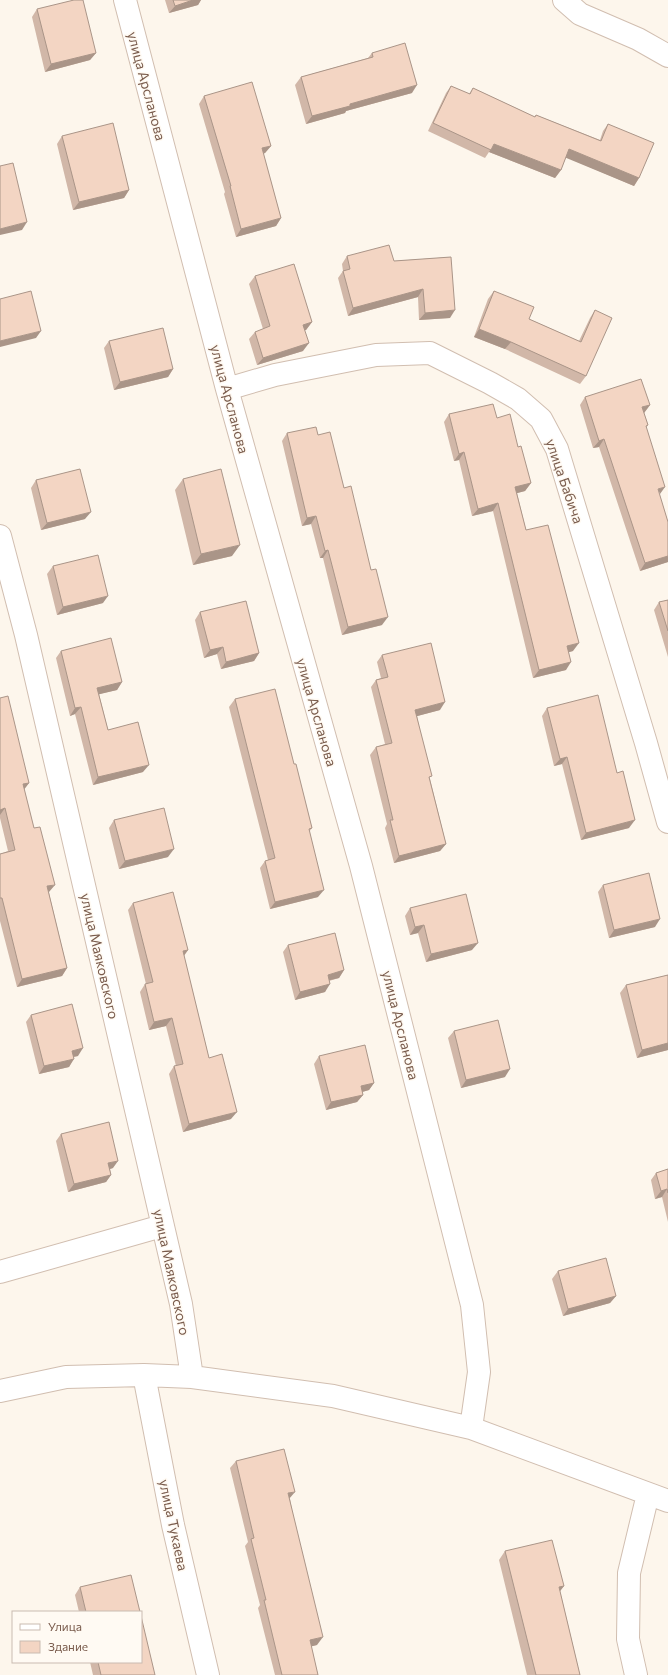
<svg xmlns="http://www.w3.org/2000/svg" width="668" height="1675" viewBox="0 0 668 1675" font-family="Commissioner,sans-serif">
  <style>
    .lines { fill: none; stroke-linecap: round; stroke-linejoin: round }
    .minor-casing { stroke: #d1beb0; stroke-width: 24 }
    .minor { stroke: #fff; stroke-width: 22 }
    .wall { fill: #d1b7a8 }
    .shaded-wall { fill: #aa9588 }
    .building { fill: #f3d5c3; stroke: #aa9588 }
    .labels { text-anchor: middle; dominant-baseline: central; stroke-width: 3; stroke-linejoin: round; paint-order: stroke }
    .street-label { font-size: 14px; fill: #7a5c4d; stroke: #fffaf3 }
  </style>
  <rect width="100%" height="100%" fill="#fdf6ec"/>
  <g class="lines">
    <defs>
      <path id="minor" d="M125 0 227 389 361 866 472 1305 479 1372 471 1428
        M564 0 580 14 638 39 668 56
        M227 389 275 375 376 355 430 353 490 383 518 399 541 419 557 449 646 743 668 822
        M0 536 26 635 181 1304 192 1377
        M0 1272 162 1226
        M144 1375 173 1525 208 1675
        M0 1391 66 1377 144 1375 192 1377 333 1396 471 1428 668 1501
        M636 1675 628 1639 629 1573 648 1494"/>
    </defs>
    <use href="#minor" class="minor-casing"/>
    <use href="#minor" class="minor"/>
  </g>
  <path class="wall" d="M165 0H201L198 5 169 13Z
    M37 9 96 53 90 60 45 72 32 17Z
    M372 53 412 93 346 111 345 113 306 124 295 85 301 77 368 58Z
    M451 86 469 94 473 88 535 117 536 115 600 140 603 131 608 124 639 178 634 186 566 157 561 170 555 178 489 152 485 158 428 131 446 93Z
    M204 96 271 146 265 153 263 154 281 218 276 226 236 237 224 194 225 192 199 104Z
    M62 136 129 190 124 198 73 210 57 144Z
    M347 256 394 261 451 257 450 318 419 320 418 297 348 316 338 278 343 271 342 264Z
    M255 276 312 322 306 330H305L303 351 257 365 249 339 255 332 263 329 249 284Z
    M494 291 529 319 579 341 590 318 595 310 586 376 580 384 505 349 474 337 488 299Z
    M109 341 173 369 168 377 114 390 104 348Z
    M585 397 650 405 644 413 648 425 646 428 659 494 668 522V562L640 571 599 447 593 448 580 405Z
    M449 414 497 418 518 447 531 483 525 491 517 493 526 530 573 651 569 652 566 670 533 678 493 511 472 516 459 460 454 461 444 422Z
    M287 433 318 435 344 488 382 625 342 635 323 558H320L311 524 302 526 282 441Z
    M183 479 232 556 193 565 175 490Z
    M36 480 85 519 41 530 31 488Z
    M53 566 103 603 57 615 47 574Z
    M668 600V657L654 610 659 602Z
    M200 612 259 653 254 661 221 669 217 654 204 658 195 620Z
    M61 651 122 682 117 690 99 694 108 730 143 772 93 785 75 714 70 716 56 658Z
    M382 655 440 710 417 716 430 779 446 844 440 851 394 863 385 828 387 824 370 755 376 747 385 744 371 687 376 680 381 678 377 662Z
    M0 698 29 783 24 789 67 968 62 976 17 987 0 921V854L8 851 0 818Z
    M235 699 294 764 312 828 309 832 318 897 270 909 260 868 265 861 268 860 229 707Z
    M547 708 629 828 581 840 562 764 554 766 542 716Z
    M114 820 168 857 119 869 109 828Z
    M603 885 655 927 609 938 598 892Z
    M133 903 188 950 184 956 209 1058 231 1119 183 1132 169 1074 174 1066H176L166 1026 149 1030 140 992 145 984H146L128 910Z
    M410 908 472 950 426 962 418 933 410 935 405 916Z
    M288 945 344 970 339 978 329 981 325 992 295 1000 283 952Z
    M668 975V1050L637 1058 620 993 626 985Z
    M31 1015 78 1056 74 1057 69 1067 39 1074 26 1022Z
    M454 1031 505 1077 461 1088 448 1038Z
    M319 1056 374 1083 369 1090 362 1092 363 1095 357 1102 326 1110 314 1064Z
    M61 1134 113 1168 110 1169 111 1175 106 1182 68 1192 56 1141Z
    M668 1169V1222L662 1197 655 1199 651 1180 656 1173Z
    M558 1271 616 1296 610 1303 563 1316 552 1279Z
    M236 1461 290 1499 317 1645 311 1646 318 1675H275L258 1608 260 1605 245 1546 248 1542 230 1468Z
    M505 1551 564 1586 560 1591 580 1675H527L499 1560Z
    M80 1587 140 1612H79L75 1595Z
    M90 1662H141L155 1675H93Z"/>
  <path class="shaded-wall" d="M193 0H201L198 5 169 13 175 6Z
    M96 53 90 60 45 72 51 64Z
    M417 85 412 93 346 111 345 113 306 124 312 116 350 104Z
    M494 144 561 170 555 178 489 152Z
    M271 146 265 153 256 156 262 148Z
    M569 149 639 178 634 186 564 157Z
    M129 190 124 198 73 210 79 202Z
    M281 218 276 226 236 237 241 229Z
    M27 222 22 230 0 235V229Z
    M423 289 418 297 348 316 353 308Z
    M455 310 450 318 419 320 425 313Z
    M312 322 306 330 298 332 303 325Z
    M479 329 511 342 505 349 474 337Z
    M41 331 36 338 0 347V341Z
    M309 343 303 351 257 365 263 358Z
    M173 369 168 377 114 390 120 382Z
    M650 405 644 413 642 407Z
    M604 439 599 447 593 448 599 441Z
    M464 452 459 460 454 461 459 454Z
    M531 483 525 491 510 495 515 487Z
    M665 487 660 494 658 489Z
    M498 503 493 511 472 516 478 509Z
    M91 512 85 519 41 530 47 523Z
    M316 516 311 524 302 526 307 518Z
    M240 545 232 556 193 565 201 554Z
    M328 550 323 558H320L325 551Z
    M668 556V562L640 571 645 563Z
    M108 596 103 603 57 615 63 607Z
    M388 617 382 625 342 635 348 627Z
    M579 643 573 651 562 654 567 646Z
    M223 647 217 654 204 658 210 650Z
    M259 653 254 661 221 669 226 662Z
    M571 662 566 670 533 678 539 670Z
    M122 682 117 690 92 696 97 688Z
    M445 702 440 710 410 718 415 710Z
    M81 707 75 714 70 716 75 708Z
    M567 757 562 764 554 766 560 759Z
    M149 765 143 772 93 785 98 777Z
    M29 783 23 791V784Z
    M5 808 0 815V810Z
    M635 820 629 828 581 840 586 833Z
    M446 844 440 851 394 863 399 856Z
    M174 849 168 857 119 869 125 861Z
    M55 885 49 892 42 894 47 886Z
    M324 890 318 897 270 909 275 902Z
    M660 919 655 927 609 938 614 930Z
    M424 925 418 933 410 935 415 927Z
    M478 943 472 950 426 962 431 954Z
    M188 950 182 958 183 951Z
    M67 968 62 976 17 987 22 979Z
    M344 970 339 978 322 982 328 975Z
    M330 984 325 992 295 1000 300 992Z
    M172 1018 166 1026 149 1030 154 1022Z
    M668 1043V1050L637 1058 642 1050Z
    M83 1048 78 1056 66 1058 72 1051Z
    M74 1059 69 1067 39 1074 44 1066Z
    M510 1069 505 1077 461 1088 466 1080Z
    M374 1083 369 1090 355 1094 361 1086Z
    M363 1095 357 1102 326 1110 331 1102Z
    M237 1112 231 1119 183 1132 189 1124Z
    M118 1161 113 1168 103 1171 108 1163Z
    M111 1175 106 1182 68 1192 74 1184Z
    M667 1189 662 1197 655 1199 661 1191Z
    M616 1296 610 1303 563 1316 568 1309Z
    M295 1492 289 1499 288 1493Z
    M564 1586 557 1595 559 1587Z
    M323 1637 317 1645 305 1648 310 1640Z"/>
  <path class="building" d="M74 0H83L96 53 51 64 37 9Z
    M173 0H193L175 6Z
    M405 43 417 85 350 104V106L312 116 301 77 373 57 372 53Z
    M252 82 271 146 262 148 281 218 241 229 230 186H231L204 96Z
    M451 86 470 94 473 88 535 117 536 115 601 141 608 124 654 143 639 178 569 149 561 170 494 144 491 150 433 123Z
    M113 123 129 190 79 202 62 136Z
    M13 163 27 222 0 229V166Z
    M389 245 394 261 451 257 455 310 425 313 423 289 353 308 343 271 350 269 347 256Z
    M294 264 312 322 303 325 309 343 263 358 255 332 270 326 255 276Z
    M31 291 41 331 0 341V299Z
    M494 291 534 307 529 319 581 342 595 310 612 318 586 376 511 342 479 329Z
    M163 328 173 369 120 382 109 341Z
    M641 379 650 405 642 407 648 425 646 426 665 487 658 489 668 522V556L645 563 604 439 599 441 585 397Z
    M493 404 497 418 510 414 518 447 521 446 531 483 515 487 526 530 548 525 579 643 567 646 571 662 539 670 498 503 478 509 464 452 459 454 449 414Z
    M316 427 318 435 330 432 344 488 351 486 371 570 376 569 388 617 348 627 328 550 325 551 316 516 307 518 287 433Z
    M80 469 91 512 47 523 36 480Z
    M221 469 240 545 201 554 183 479Z
    M98 555 108 596 63 607 53 566Z
    M668 600V631L659 602Z
    M246 601 259 653 226 662 223 647 210 650 200 612Z
    M111 638 122 682 97 688 108 730 138 722 149 765 98 777 81 707 75 708 61 651Z
    M431 643 445 702 415 710 432 776 429 777 446 844 399 856 390 820H393L376 747 392 743 376 680 388 677 382 655Z
    M275 689 294 764H296L312 828 309 829 324 890 275 902 265 861 275 858 235 699Z
    M598 695 617 773 623 771 635 820 586 833 567 757 560 759 547 708Z
    M8 696 29 783 23 784 34 828 40 827 55 885 47 886 67 968 22 979 2 898H0V854L15 850 5 808 0 810V698Z
    M164 808 174 849 125 861 114 820Z
    M649 873 660 919 614 930 603 885Z
    M173 892 188 950 183 951 209 1058 222 1054 237 1112 189 1124 174 1066 183 1064 172 1018 154 1022 145 984 153 982 133 903Z
    M466 894 478 943 431 954 424 925 415 927 410 908Z
    M335 933 344 970 328 975 330 984 300 992 288 945Z
    M668 975V1043L642 1050 626 985Z
    M72 1004 83 1048 72 1051 74 1059 44 1066 31 1015Z
    M498 1020 510 1069 466 1080 454 1031Z
    M365 1045 374 1083 361 1086 363 1095 331 1102 319 1056Z
    M109 1122 118 1161 108 1163 111 1175 74 1184 61 1134Z
    M668 1169V1193L667 1189 661 1191 656 1173Z
    M606 1258 616 1296 568 1309 558 1271Z
    M284 1449 295 1492 288 1493 323 1637 310 1640 318 1675H282L264 1600H266L251 1539 254 1538 236 1461Z
    M552 1540 564 1586 559 1587 580 1675H536L505 1551Z
    M131 1575 140 1612H86L80 1587Z
    M141 1616 155 1675H101L98 1662H141Z"/>
  <g class="labels">
    <g class="street-label">
      <text transform="translate(147 86) rotate(75)">улица Арсланова</text>
      <text transform="translate(230 399) rotate(75)">улица Арсланова</text>
      <text transform="translate(565 481) rotate(71)">улица Бабича</text>
      <text transform="translate(317 712) rotate(74)">улица Арсланова</text>
      <text transform="translate(100 956) rotate(77)">улица Маяковского</text>
      <text transform="translate(401 1025) rotate(76)">улица Арсланова</text>
      <text transform="translate(172 1272) rotate(78)">улица Маяковского</text>
      <text transform="translate(174 1525) rotate(78)">улица Тукаева</text>
    </g>
  </g>
  <rect x="12" y="1611" width="130" height="52" fill="#fffaf3" stroke="#cabbb1"/>
  <rect x="20" y="1624" width="20" height="6" fill="#ffffff" stroke="#cabbb1"/>
  <text x="48" y="1631" font-size="12" fill="#7a5c4d">Улица</text>
  <rect x="20" y="1641" width="20" height="12" fill="#f3d5c3" stroke="#cabbb1"/>
  <text x="48" y="1651" font-size="12" fill="#7a5c4d">Здание</text>
</svg>
